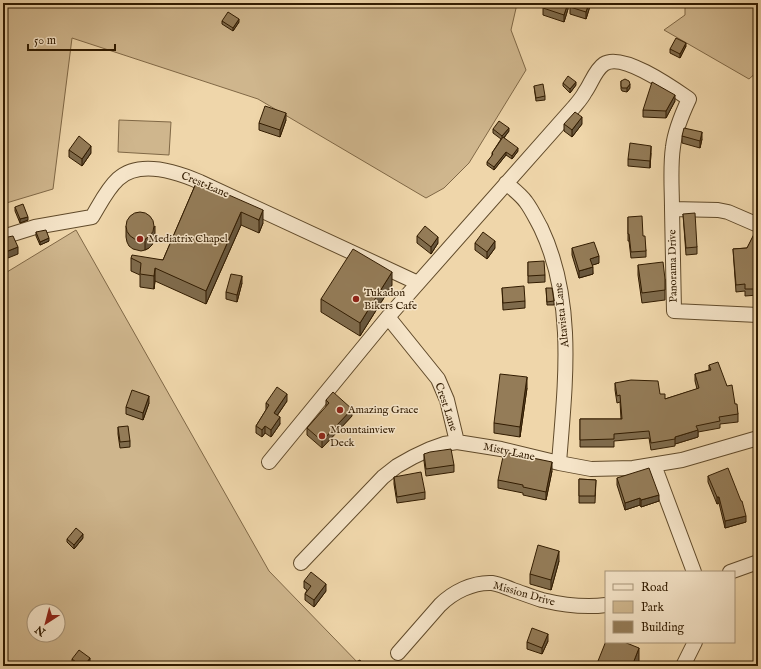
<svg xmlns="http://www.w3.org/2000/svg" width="761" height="669" viewBox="0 0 761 669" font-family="'IM FELL English',serif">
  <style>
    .green { fill: #cfb68d; stroke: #806846; fill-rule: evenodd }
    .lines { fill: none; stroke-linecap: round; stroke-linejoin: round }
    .minor-casing { stroke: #604a2a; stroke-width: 16 }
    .minor { stroke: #f5e4c8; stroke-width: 14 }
    .wall { fill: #7f6b4c; stroke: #311b00 }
    .shaded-wall { fill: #68573e; stroke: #311b00 }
    .building { fill: #947c58; stroke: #311b00 }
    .poi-dot { fill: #8f2418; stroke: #f5e4c8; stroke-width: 1.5 }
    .labels { text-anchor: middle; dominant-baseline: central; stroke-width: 3; stroke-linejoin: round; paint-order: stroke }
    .street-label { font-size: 11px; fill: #311b00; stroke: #f5e4c8 }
    .poi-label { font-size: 11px; fill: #311b00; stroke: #f5e4c8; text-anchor: start }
  </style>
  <rect width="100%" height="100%" fill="#efd6aa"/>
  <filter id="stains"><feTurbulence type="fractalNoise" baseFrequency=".005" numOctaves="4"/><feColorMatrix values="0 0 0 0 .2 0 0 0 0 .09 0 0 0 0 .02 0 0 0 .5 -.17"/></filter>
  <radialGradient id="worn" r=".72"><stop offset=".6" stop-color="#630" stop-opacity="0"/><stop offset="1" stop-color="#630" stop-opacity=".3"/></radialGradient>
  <path class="green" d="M3 3H519L517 4 511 30 526 70 469 163 444 188 426 198 258 99 72 38 53 189 3 204Z
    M683 3H758V71L749 79 664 30 685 15V7Z
    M119 120 171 122 169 155 118 152Z
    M76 230 269 571 361 666H3V280L7 272ZM34 611H58V635H34Z"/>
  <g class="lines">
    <defs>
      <path id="minor" d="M506 183C513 189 521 195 526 202 532 210 536 219 541 228 576 302 565 384 559 463
        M672 209 674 311 758 315
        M3 237 35 227 92 217C100 204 107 189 118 179 140 159 177 172 200 182L418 283
        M388 317 438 379 447 400 457 442
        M269 462 388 317 574 107C578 102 582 98 585 92 591 84 595 70 604 64 622 52 673 88 689 99 682 114 675 130 673 147 670 167 672 189 672 209L718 210 728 212 758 225
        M654 465 694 572
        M301 563 383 477 397 466 413 457 430 449 444 444 457 442 501 449 559 463 591 469 633 468 682 460 758 438
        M730 572 758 562
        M398 653 440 605C453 592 473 582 492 583 499 584 506 587 513 590 522 593 532 597 542 600 563 605 584 608 606 605
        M683 666 695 642"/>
    </defs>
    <use href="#minor" class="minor-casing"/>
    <use href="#minor" class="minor"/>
  </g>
  <path class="wall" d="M568 3V9L564 22 543 15V8Z
    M591 3 586 19 570 14V7Z
    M222 21 239 22 233 31 222 24Z
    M686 46 680 58 670 53V49Z
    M621 81 630 88 627 92 622 91 621 89Z
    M563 83 576 85 570 93 563 86Z
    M534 86 545 96V100L536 101Z
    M675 101 666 118 643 117V110Z
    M286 120 280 137 259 130V123Z
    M564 124H582L572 137 564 131Z
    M493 129 509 131 504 138 518 151 512 159 506 155 494 170 487 165V162L492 156V153L501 139 493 133Z
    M682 136 702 139 700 148 682 143Z
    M69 150 91 153 82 166 69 157Z
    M651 153 650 168 628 166V159Z
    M197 181 263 223 259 233 241 225 206 304 155 281 154 289 140 287V275L131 271V258L163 260Z
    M15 207 28 220 20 223 15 211Z
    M683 214 697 247V254L686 255Z
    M628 217 643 236 646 251V257L631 258 629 241H628Z
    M126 226 155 237 152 245 149 248 145 250 141 251 133 249 129 246 127 242 126 237Z
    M758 228V295L745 296V291L736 292 733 249 747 248Z
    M36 232 49 241 40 245 36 236Z
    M417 236 438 243 431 254 417 243Z
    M475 243 495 248 487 259 475 250Z
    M572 248 599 263 592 265 593 274 579 278 572 255Z
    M528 262 545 275V282L528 283Z
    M638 265 665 279V300L642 303 638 275Z
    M242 283 237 302 226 299V292Z
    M392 285 360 336 321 312V299Z
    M502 288 525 301V308L503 310Z
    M546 288 554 301V305H547Z
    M709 365 727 386 735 404 738 414V422L720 424V428L698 432V437L675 444V446L651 450 649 438 614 441V447H580V419H621L620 402 617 403 615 390V383L660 394 665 399 697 389 695 381V374L709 370Z
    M527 388 520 437 494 433V423Z
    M326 400 352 416 322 448 307 435V428L326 407Z
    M287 401 277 416 280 424 271 437 265 433 262 437 256 433V426L266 410V403Z
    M149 403 143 420 126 414V407Z
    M118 427 130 441V447L120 448 118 434Z
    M424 454 454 465V472L426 476 424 461Z
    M552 471 546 500 523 495V493L498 488V480Z
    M708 476 746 522 725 528 719 503 717 504 708 482Z
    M394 477 425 492V499L397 503 394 484Z
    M617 478 659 501 641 507 640 505 625 510 617 485Z
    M579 479 596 480 595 503H579Z
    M83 538 74 549 67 542V539Z
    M559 561 551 590 530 584V574Z
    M304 581 326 591 314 607 305 600V594L307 590 304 588Z
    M548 641 542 654 527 649V642Z
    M72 659 90 665 89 666H72Z"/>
  <path class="shaded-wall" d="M568 3V9L564 22V15Z
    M589 3H591L586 19V12Z
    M239 19V22L233 31V28Z
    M686 43V46L680 58V54Z
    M576 82V85L570 93V89Z
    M630 84V88L627 92V88Z
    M675 95V101L666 118V111Z
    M286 113V120L280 137V130Z
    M582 117V124L572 137V130Z
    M509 128V131L502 140V136Z
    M702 132V139L700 148V141Z
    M91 146V153L82 166V159Z
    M651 146V153L650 168V161Z
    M518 148V151L512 159V156Z
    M506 152V155L494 170V167Z
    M263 210V223L259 233V220Z
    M241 212V225L206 304V291Z
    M28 217V220L20 223V219Z
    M155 226V237L152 245 149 248 145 250V240Z
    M438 237V243L431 254V247Z
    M49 238V241L40 245V242Z
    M495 241V248L487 259V252Z
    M18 247V254L3 260V253Z
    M599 256V263L590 266V259Z
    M593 267V274L579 278V271Z
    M155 268V281L154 289V276Z
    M392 272V285L360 336V323Z
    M242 276V283L237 302V295Z
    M527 377V388L520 437V427Z
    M287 394V401L274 420V413Z
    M149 396V403L143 420V413Z
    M352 409V416L322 448V441Z
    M280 417V424L271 437V430Z
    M265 426V433L262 437V430Z
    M698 430V437L675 444V437Z
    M552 462V471L546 500V492Z
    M659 495V501L641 507V500Z
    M717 497H719V503L717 504Z
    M640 498V505L625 510V503Z
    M746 516V522L725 528V521Z
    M83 534V538L74 549V545Z
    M559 551V561L551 590V580Z
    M326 584V591L314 607V600Z
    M548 634V641L542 654V648Z
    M639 648V661L637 666H632Z
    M90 658V665L89 666H84Z"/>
  <path class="building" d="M545 3H568L564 15 543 8Z
    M571 3H589L586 12 570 7Z
    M228 12 239 19 233 28 222 21Z
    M676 38 686 43 680 54 670 49Z
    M568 76 576 82 570 89 563 83Z
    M625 79 629 81 630 84 627 88H622L621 86V81Z
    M652 82 675 95 666 111 643 110Z
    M543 84 545 96 536 98 534 86Z
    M265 106 286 113 280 130 259 123Z
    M575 112 582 117 572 130 564 124Z
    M499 121 509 128 502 136 493 129Z
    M684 128 702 132 700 141 682 136Z
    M79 136 91 146 82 159 69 150Z
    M503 137 518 148 512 156 506 152 494 167 487 162 493 154 492 153Z
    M630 143 651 146 650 161 628 159Z
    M197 181 263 210 259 220 241 212 206 291 155 268 154 276 140 274 141 263 131 258 132 255 163 260Z
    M23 204 28 217 20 219 15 207Z
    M126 226a14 14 0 1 1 28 0a14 14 0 1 1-28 0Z
    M695 213 697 247 686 248 683 214Z
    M642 216 643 236H645L646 251 631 252 629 234H628V217Z
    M425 226 438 237 431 247 417 236Z
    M757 228H758V289H745V284L736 285 733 249 747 248Z
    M46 230 49 238 40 242 36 232Z
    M483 232 495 241 487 252 475 243Z
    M13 236 18 247 3 253V238Z
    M594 242 599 256 590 259 593 267 579 271 572 248Z
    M353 249 392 272 360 323 321 299Z
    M544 261 545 275 528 276V262Z
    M663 262 665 279V290L642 293 638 265Z
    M231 274 242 276 237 295 226 292Z
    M524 286 525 301 503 303 502 288Z
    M546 288H552L554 301 547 302Z
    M718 362 727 386 732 385 735 404H737L738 414 719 417 720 421 696 426 698 430 675 437V439L651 443 649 431 614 434V439L580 440V419H622L620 395 617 396 615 383 631 380 658 381 660 394H665V399L699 388 695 374 711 370 709 365Z
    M500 374 527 377 520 427 494 423Z
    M277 387 287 394 274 413 280 417 271 430 265 426 262 430 256 426 269 405 266 403Z
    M132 390 149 396 143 413 126 407Z
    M333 392 352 409 322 441 307 428 329 403 326 400Z
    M128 426 130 441 120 442 118 427Z
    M451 449 454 465 426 469 424 454 430 452Z
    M504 452 552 462 546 492 523 487V485L498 480Z
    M649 468 659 495 641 500 640 498 625 503 617 478Z
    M728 468 741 501H742L746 516 725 521 719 497H717L708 476Z
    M421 472 425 492 397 497 394 477Z
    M579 479 596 480 595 496H579Z
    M76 528 83 534 74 545 67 539Z
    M538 545 559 551 551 580 530 574Z
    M311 572 326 584 314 600 305 594 311 586 304 581Z
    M532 628 548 634 542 648 527 642Z
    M606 641V642H624L639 648 632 666H596Z
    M79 650 90 658 84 666H81L72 659Z
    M360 660 363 666H348Z
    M318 663 321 666H315Z"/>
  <g class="poi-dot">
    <circle cx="140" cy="239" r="4"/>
    <circle cx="356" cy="299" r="4"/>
    <circle cx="340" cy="410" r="4"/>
    <circle cx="322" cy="436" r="4"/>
  </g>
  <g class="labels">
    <g class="street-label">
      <text transform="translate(205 185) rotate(23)">Crest Lane</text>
      <text transform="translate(673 266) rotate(-91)">Panorama Drive</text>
      <text transform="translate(562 315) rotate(-96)">Altavista Lane</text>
      <text transform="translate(446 407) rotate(72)">Crest Lane</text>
      <text transform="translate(509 452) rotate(12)">Misty Lane</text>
      <text transform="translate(524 594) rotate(16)">Mission Drive</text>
    </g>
    <g class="poi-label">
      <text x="148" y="239">Mediatrix Chapel</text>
      <text x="364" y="293">Tukadon<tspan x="364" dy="13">Bikers Cafe</tspan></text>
      <text x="348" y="410">Amazing Grace</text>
      <text x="330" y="430">Mountainview<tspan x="330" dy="13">Deck</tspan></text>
    </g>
  </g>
  <rect width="761" height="669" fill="none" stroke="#efd6aa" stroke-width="16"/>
  <rect x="4" y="4" width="753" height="661" fill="none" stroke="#311b00" stroke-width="2"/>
  <rect x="8" y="8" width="745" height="653" fill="none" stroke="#311b00"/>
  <rect x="605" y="571" width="130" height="72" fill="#f5e4c8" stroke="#a79478"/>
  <rect x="613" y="584" width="20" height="6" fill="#f5e4c8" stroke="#a79478"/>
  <text x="641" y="591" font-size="12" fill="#311b00">Road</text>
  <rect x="613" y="601" width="20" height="12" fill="#cfb68d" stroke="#a79478"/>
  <text x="641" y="611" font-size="12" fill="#311b00">Park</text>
  <rect x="613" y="621" width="20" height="12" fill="#947c58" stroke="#a79478"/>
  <text x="641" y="631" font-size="12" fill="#311b00">Building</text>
  <g transform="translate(46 623) rotate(216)"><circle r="19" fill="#f5e4c8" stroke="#a79478"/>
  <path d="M0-3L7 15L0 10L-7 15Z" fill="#8f2418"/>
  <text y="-6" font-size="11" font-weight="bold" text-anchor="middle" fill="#311b00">N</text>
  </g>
  <path d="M28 44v6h87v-6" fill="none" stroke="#311b00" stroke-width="2"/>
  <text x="34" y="44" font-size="12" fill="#311b00" stroke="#f5e4c8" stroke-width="3" paint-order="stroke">50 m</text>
  <rect width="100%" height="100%" filter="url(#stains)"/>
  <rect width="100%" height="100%" fill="url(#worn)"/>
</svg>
